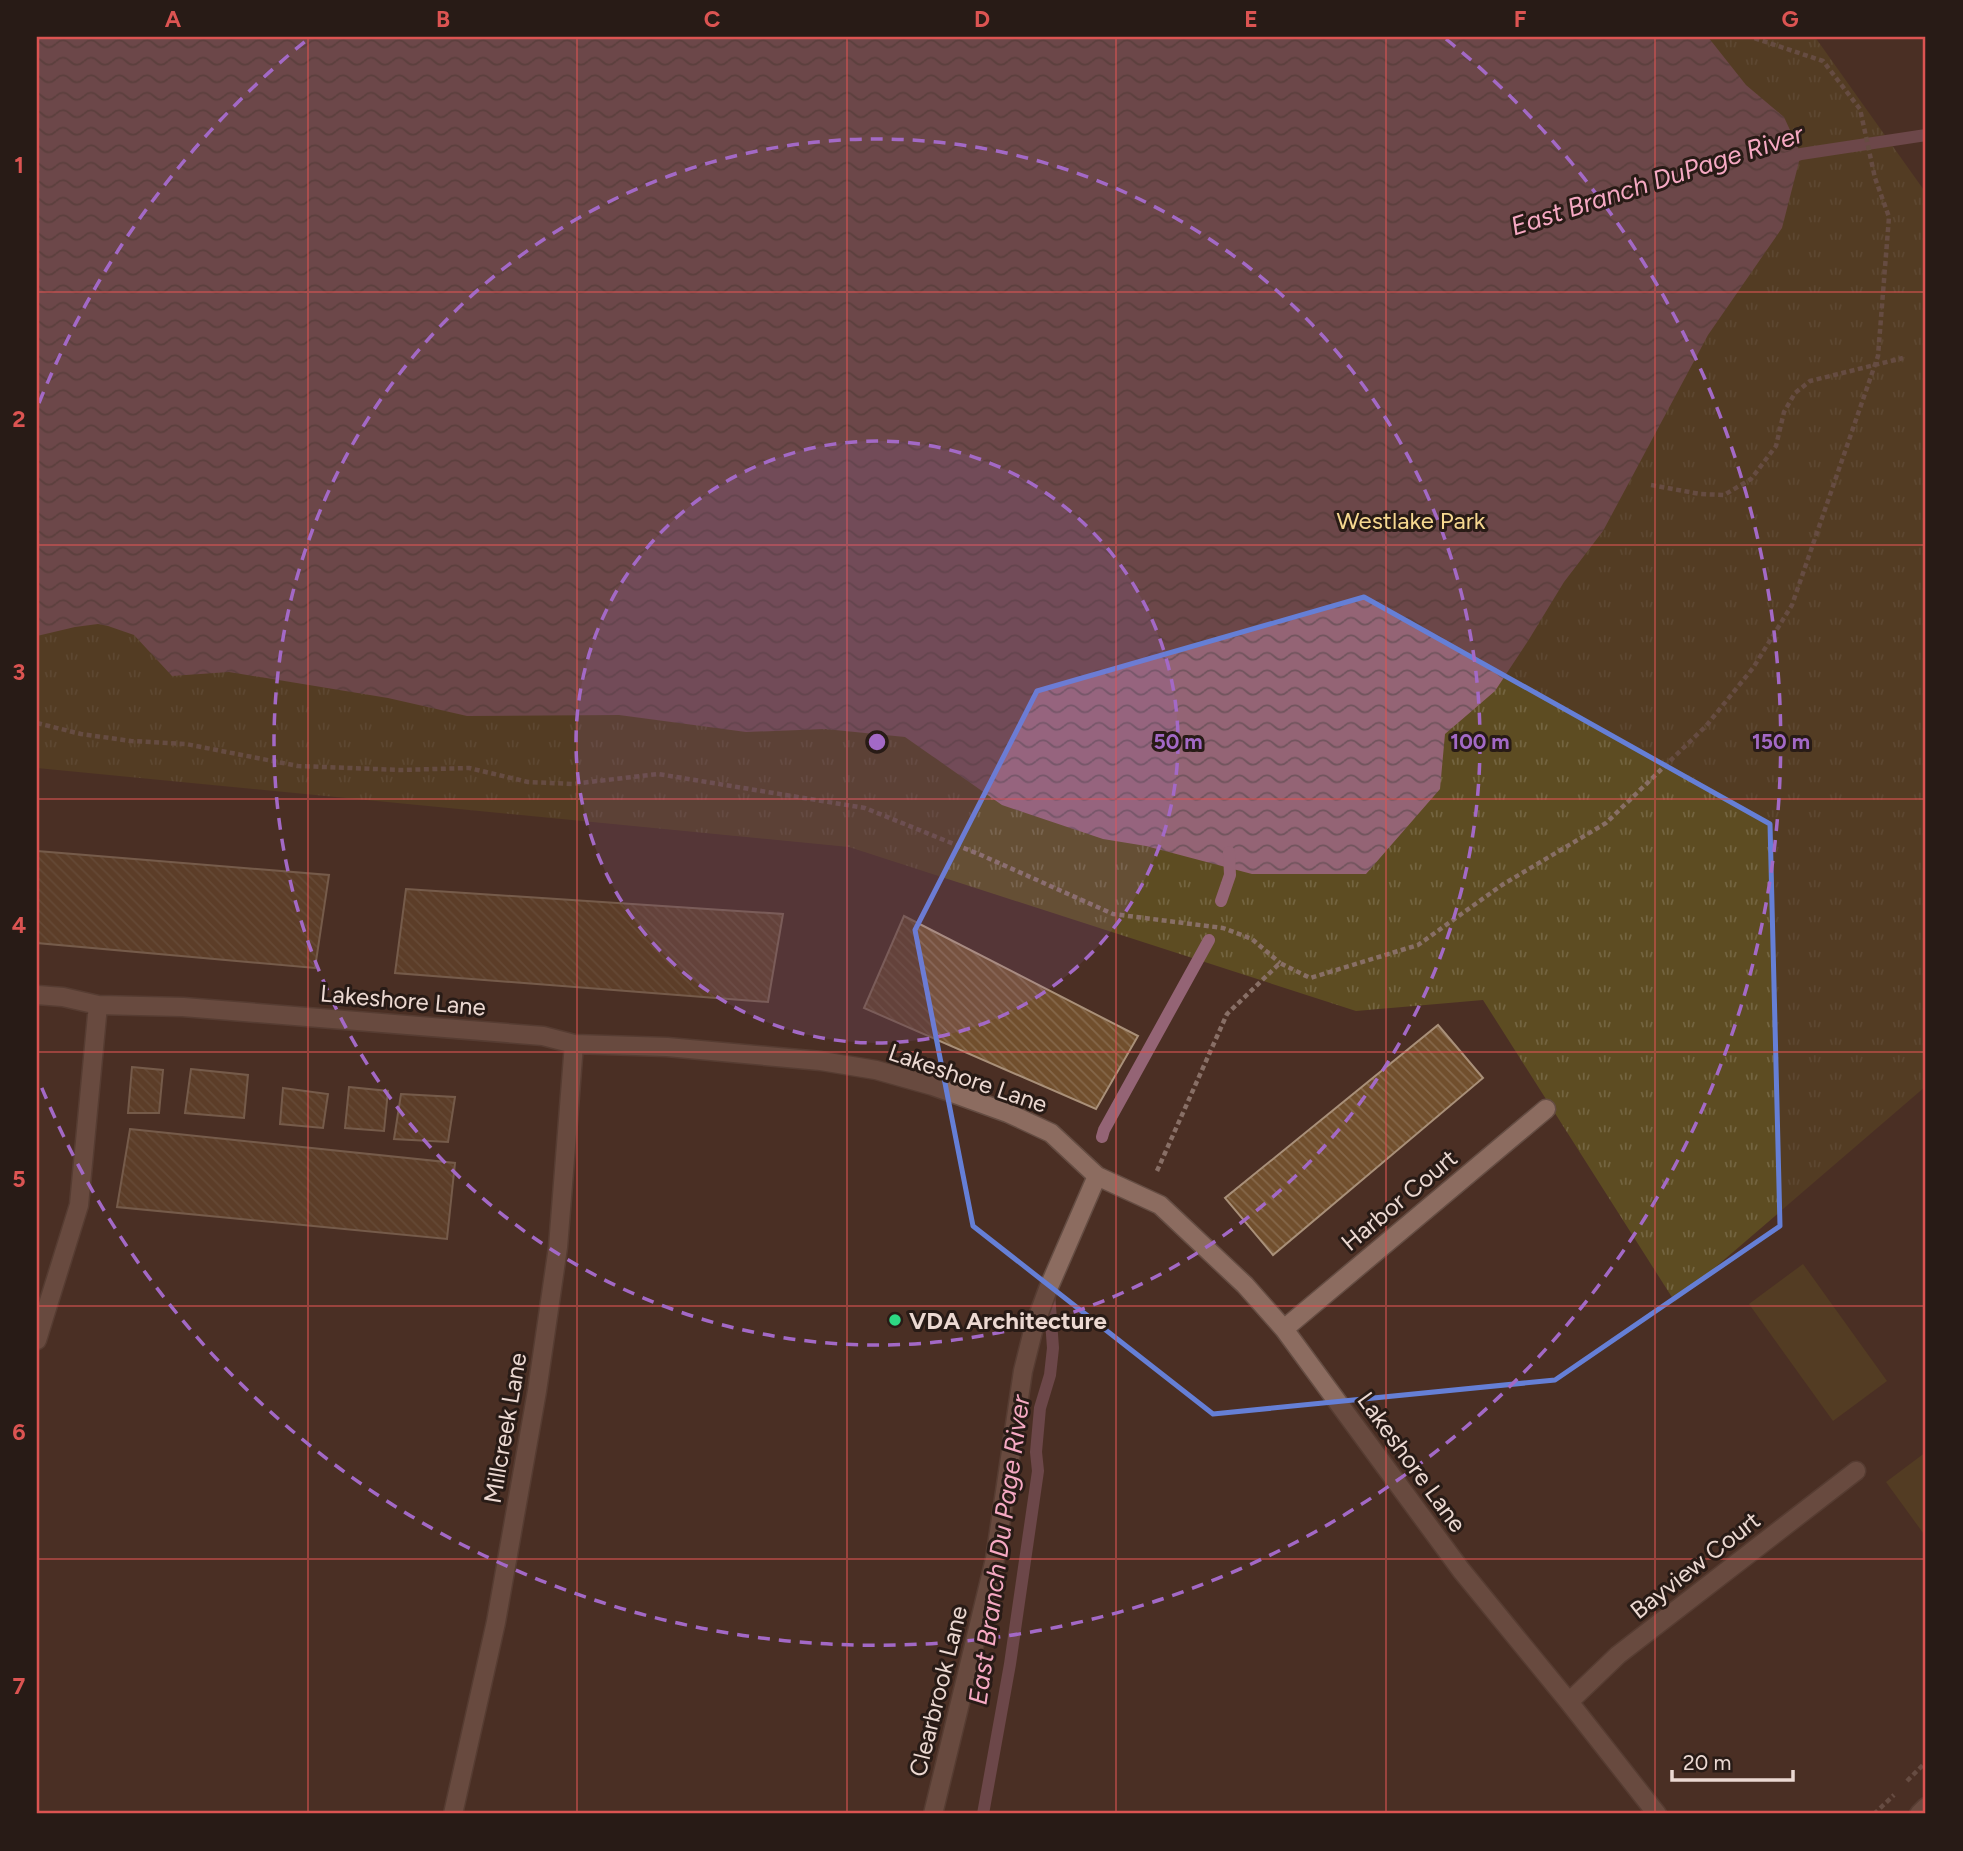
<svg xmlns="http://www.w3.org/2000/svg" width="1963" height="1851" viewBox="0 0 1963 1851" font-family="Figtree,sans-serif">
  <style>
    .green { fill: #5d4c22 }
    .park { fill: url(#park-tufts) }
    .water { fill: url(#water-waves) }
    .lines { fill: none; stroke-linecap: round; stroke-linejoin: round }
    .stream { stroke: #946475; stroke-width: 12 }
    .building { fill: url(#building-back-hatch); stroke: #a99079; stroke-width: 2 }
    .minor-casing { stroke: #654d43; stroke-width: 21 }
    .path { stroke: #886f66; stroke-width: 4.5; stroke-dasharray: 5 3.5; stroke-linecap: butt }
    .minor { stroke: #8c6c60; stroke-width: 18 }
    .marked { fill: none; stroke: #657fd6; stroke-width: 5; stroke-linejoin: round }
    .grid { fill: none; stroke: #dc5452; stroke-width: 2; stroke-opacity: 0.55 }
    .ring { fill: none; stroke: #a369c6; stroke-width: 3.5; stroke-dasharray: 12 9 }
    .poi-dot { fill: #2dd883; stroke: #281b16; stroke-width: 2.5 }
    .labels { text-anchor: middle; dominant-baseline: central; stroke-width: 6; stroke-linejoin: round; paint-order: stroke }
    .park-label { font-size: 24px; fill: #f6d890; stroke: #281b16 }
    .street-label { font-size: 24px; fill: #ecd9d2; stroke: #281b16 }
    .poi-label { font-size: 24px; font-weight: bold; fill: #ecd9d2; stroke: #281b16; text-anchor: start }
    .water-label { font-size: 26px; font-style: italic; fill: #f6a9c3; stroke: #281b16 }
    .centre { fill: #a369c6; stroke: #281b16; stroke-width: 3.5 }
    .ring-label { font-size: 21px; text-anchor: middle; font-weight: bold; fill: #a369c6; stroke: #281b16; stroke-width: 6; stroke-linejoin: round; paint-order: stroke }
    .neatline { fill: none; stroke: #dc5452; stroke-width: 2.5 }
    .grid-label { font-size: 23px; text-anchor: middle; font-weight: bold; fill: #dc5452 }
  </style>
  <defs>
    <pattern id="park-tufts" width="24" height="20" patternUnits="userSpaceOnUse" patternTransform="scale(1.75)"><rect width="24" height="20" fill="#5d4c22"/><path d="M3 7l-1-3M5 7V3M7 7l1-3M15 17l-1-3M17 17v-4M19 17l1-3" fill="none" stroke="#746541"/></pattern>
    <pattern id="water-waves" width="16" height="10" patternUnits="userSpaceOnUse" patternTransform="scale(1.75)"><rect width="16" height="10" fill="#946475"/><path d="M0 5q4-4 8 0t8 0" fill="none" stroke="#71545d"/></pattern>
    <pattern id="building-back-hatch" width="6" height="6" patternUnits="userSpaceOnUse" patternTransform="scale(1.75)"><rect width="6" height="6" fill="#714f2d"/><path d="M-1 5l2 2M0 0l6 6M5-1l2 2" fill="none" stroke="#85684b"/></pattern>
  </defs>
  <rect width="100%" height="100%" fill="#4b2f24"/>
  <path class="green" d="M1803 1264 1887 1381 1833 1421 1749 1304Z
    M1926 1452V1537L1886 1482Z"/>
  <path class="park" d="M37 37H1815L1926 193V1086L1675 1302 1483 1000 1356 1011 849 847 37 768Z"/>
  <path class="water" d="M37 37H1708L1746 85 1784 117 1801 154 1782 228 1708 335 1603 531 1564 582 1528 641 1495 691 1445 734 1440 789 1366 874H1252L1146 846 1103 839 1002 805 905 737 825 729 746 732 619 715 467 716 388 698 229 672 172 676 134 635 108 626 98 624 75 627 37 636Z"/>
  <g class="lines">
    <path class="stream" d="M1785 159 1801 154 1926 135
      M1221 901 1230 875 1229 852
      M1102 1137 1104 1130 1209 940
      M983 1814 1010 1664 1038 1471 1036 1452 1040 1408 1050 1375 1053 1348 1049 1293"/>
  </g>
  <path class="building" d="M37 851 329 875 315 968 37 943Z
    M406 889 783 914 768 1002 395 973Z
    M904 916 1138 1036 1096 1109 864 1008Z
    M1438 1025 1483 1078 1273 1255 1225 1198Z
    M132 1067 163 1070 159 1113H128Z
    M191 1069 248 1075 244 1118 185 1113Z
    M349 1087 388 1091 384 1131 345 1128Z
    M283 1088 328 1094 323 1128 280 1124Z
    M401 1094 455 1097 448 1142 394 1139Z
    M130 1129 455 1163 447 1239 117 1207Z"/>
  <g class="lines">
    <defs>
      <path id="minor" d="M37 995 63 997 98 1005 183 1007 543 1036 574 1044 667 1047 821 1061 876 1070 933 1086 1008 1113 1051 1133 1097 1176 1160 1205 1245 1285 1284 1329 1461 1570 1569 1702 1657 1814
        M1284 1329 1546 1109
        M37 1340 79 1205 98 1005
        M1569 1702 1618 1655 1856 1471
        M453 1814 496 1622 537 1391 558 1247 574 1044
        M933 1814 995 1559 1023 1371 1034 1327 1048 1289 1097 1176
        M1919 1814 1926 1807"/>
    </defs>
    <use href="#minor" class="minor-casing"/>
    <path class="path" d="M1651 485 1700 494 1724 495 1751 479 1776 446 1784 412 1795 393 1810 381 1903 358
      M37 723 81 734 131 741 186 744 298 766 401 770 469 768 528 782 572 784 658 774 865 808 981 855 1113 914 1223 928 1252 939 1280 963
      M1157 1171 1227 1014 1280 963 1310 978 1418 945 1502 885 1606 823 1706 726 1753 668 1792 605 1878 356 1889 217 1875 178 1860 109 1823 61 1751 37
      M1907 1781 1926 1762
      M1874 1814 1894 1795"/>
    <use href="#minor" class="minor"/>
  </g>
  <path d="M0 0H1963V1851H0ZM1364 597 1770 824 1780 1226 1555 1380 1213 1414 973 1226 915 930 1037 691Z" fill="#4b2f24" fill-opacity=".55" fill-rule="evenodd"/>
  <path class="marked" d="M1364 597 1770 824 1780 1226 1555 1380 1213 1414 973 1226 915 930 1037 691Z"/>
  <path class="grid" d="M308 37V1814M577 37V1814M847 37V1814M1116 37V1814M1386 37V1814M1655 37V1814M37 292H1926M37 545H1926M37 799H1926M37 1052H1926M37 1306H1926M37 1559H1926"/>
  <circle cx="877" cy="742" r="301" fill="#a369c6" fill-opacity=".12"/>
  <g class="ring">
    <circle cx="877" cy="742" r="301"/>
    <circle cx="877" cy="742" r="603"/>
    <path d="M39 403A904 904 0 0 1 308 39M1446 39A904 904 0 1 1 39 1081"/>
  </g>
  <circle class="poi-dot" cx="895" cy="1320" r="7"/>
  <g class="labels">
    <g class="park-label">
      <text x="1411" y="520">Westlake Park</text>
    </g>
    <g class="street-label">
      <text transform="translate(403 1000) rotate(5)">Lakeshore Lane</text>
      <text transform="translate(968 1078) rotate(19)">Lakeshore Lane</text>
      <text transform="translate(1399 1200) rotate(-40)">Harbor Court</text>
      <text transform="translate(505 1428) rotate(-80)">Millcreek Lane</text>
      <text transform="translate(1412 1462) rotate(54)">Lakeshore Lane</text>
      <text transform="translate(1695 1565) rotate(-38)">Bayview Court</text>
      <text transform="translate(938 1691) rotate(-76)">Clearbrook Lane</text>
    </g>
    <g class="poi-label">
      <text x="909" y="1320">VDA Architecture</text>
    </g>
    <g class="water-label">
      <text transform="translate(1657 180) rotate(-18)">East Branch DuPage River</text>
      <text transform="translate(999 1550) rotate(-82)">East Branch Du Page River</text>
    </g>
  </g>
  <circle cx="877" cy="742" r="10" class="centre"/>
  <g class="ring-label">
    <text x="1178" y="749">50 m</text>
    <text x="1480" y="749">100 m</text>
    <text x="1781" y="749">150 m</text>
  </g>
  <rect width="1963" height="1851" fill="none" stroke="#281b16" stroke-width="77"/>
  <path d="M1672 1770v10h121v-10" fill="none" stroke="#ecd9d2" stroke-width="3.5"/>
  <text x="1683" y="1770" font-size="21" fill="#ecd9d2" stroke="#281b16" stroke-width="5" paint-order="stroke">20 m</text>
  <rect x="38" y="38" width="1886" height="1774" class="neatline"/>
  <g class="grid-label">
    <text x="173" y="27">A</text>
    <text x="443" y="27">B</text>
    <text x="712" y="27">C</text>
    <text x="982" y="27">D</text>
    <text x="1251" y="27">E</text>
    <text x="1520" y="27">F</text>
    <text x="1790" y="27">G</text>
    <text x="19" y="173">1</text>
    <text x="19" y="427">2</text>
    <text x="19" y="680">3</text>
    <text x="19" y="933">4</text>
    <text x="19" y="1187">5</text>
    <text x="19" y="1440">6</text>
    <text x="19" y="1694">7</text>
  </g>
</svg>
